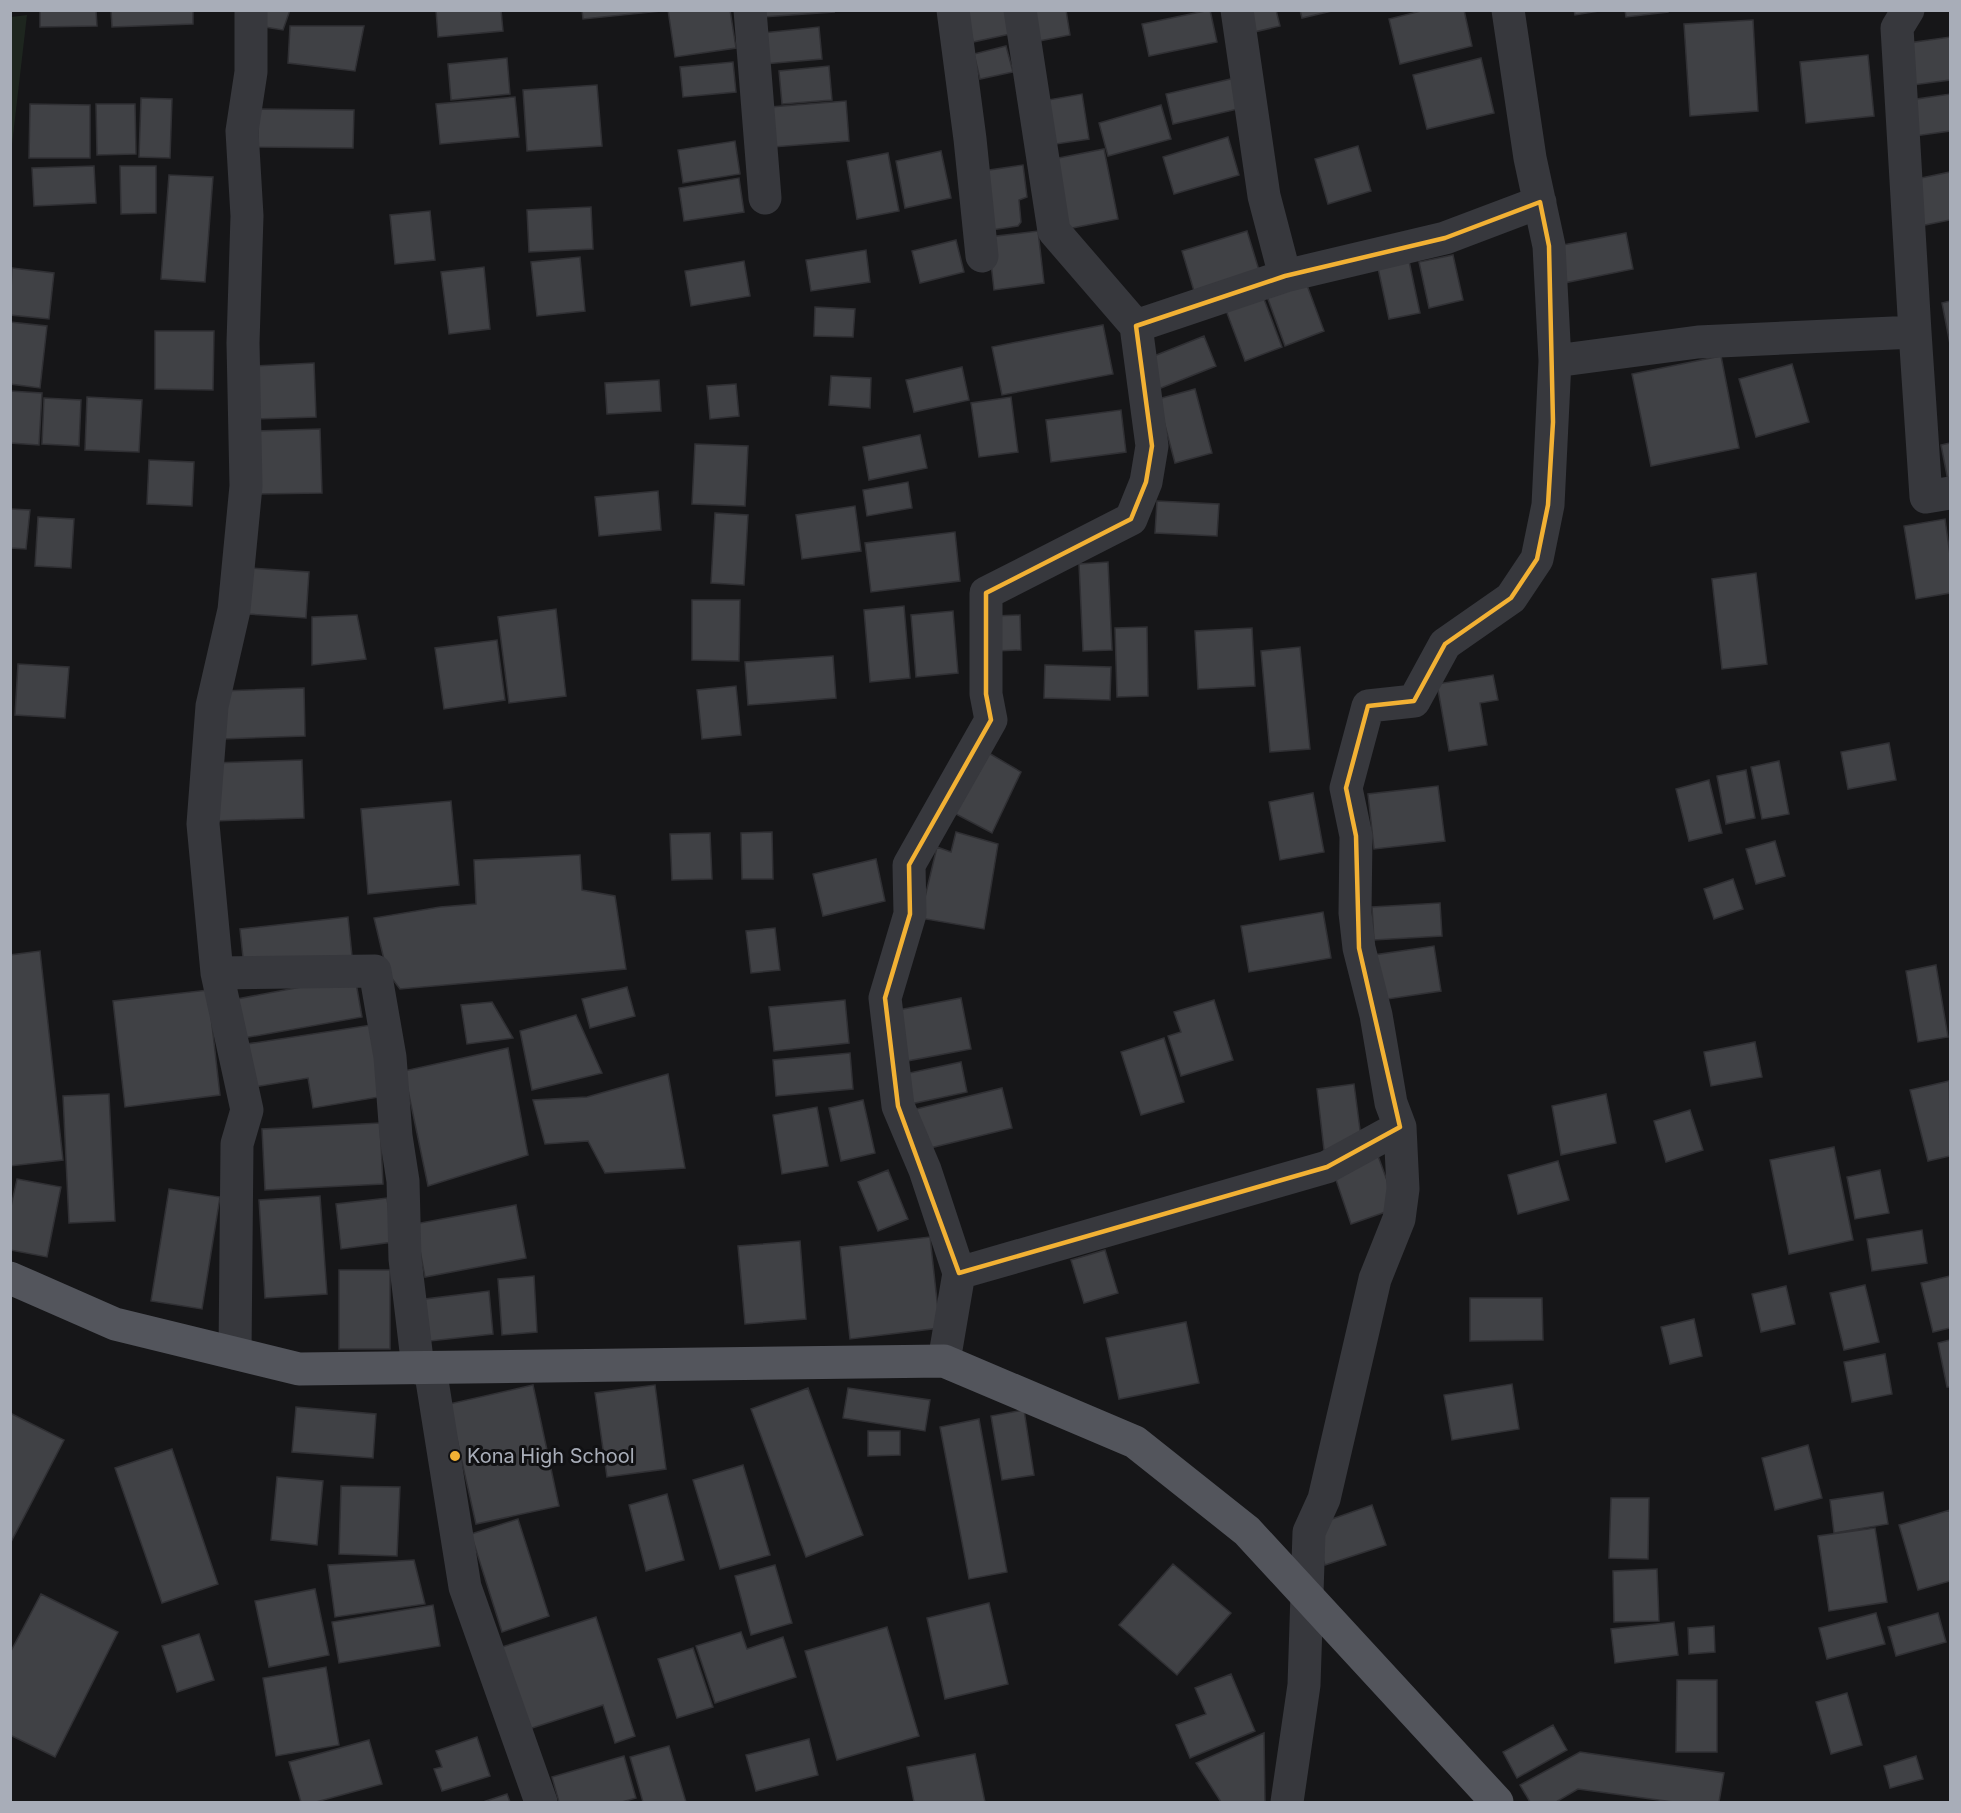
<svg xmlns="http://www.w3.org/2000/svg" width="1961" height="1813" viewBox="0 0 1961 1813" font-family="Inter,sans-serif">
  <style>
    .green { fill: #1e261f }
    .building { fill: #404145; stroke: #303034; stroke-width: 1.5 }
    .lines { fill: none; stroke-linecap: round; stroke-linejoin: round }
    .street { stroke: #37383d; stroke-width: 33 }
    .primary { stroke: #53555c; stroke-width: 33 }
    .marked { fill: none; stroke: #f2b134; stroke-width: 4.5; stroke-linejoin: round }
    .poi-dot { fill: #f2b134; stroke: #111113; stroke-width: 2 }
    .labels { text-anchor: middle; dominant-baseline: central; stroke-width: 6; stroke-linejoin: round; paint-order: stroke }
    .poi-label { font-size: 20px; fill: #a8adb8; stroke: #111113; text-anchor: start }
  </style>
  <rect width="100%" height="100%" fill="#161618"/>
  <path class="green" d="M27 15 11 153V17Z"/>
  <path class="building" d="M40 10H96L97 26 40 27Z
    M111 10H193V24L112 27Z
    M260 10H290L283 30 259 26Z
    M436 10H501L503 31 438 37Z
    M582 10H661L662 11 583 19Z
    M668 10H730L736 48 675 57Z
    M761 10H833L834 12 762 17Z
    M966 10H1010L1015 33 973 42Z
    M1029 10H1066L1070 35 1034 42Z
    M1210 10 1217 42 1149 56 1142 24Z
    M1244 10H1276L1280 26 1250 33Z
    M1300 10H1336L1302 18Z
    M1425 10H1464L1472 46 1400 64 1389 19Z
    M1574 10H1605L1575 15Z
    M1625 10H1668V12L1626 17Z
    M1753 20 1758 111 1690 116 1684 24Z
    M290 26H364L355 71 288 63Z
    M819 27 822 59 764 64 761 33Z
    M1950 37V80L1913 85 1908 43Z
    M1006 46 1013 72 980 79 974 54Z
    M1868 55 1874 116 1806 123 1800 62Z
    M507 58 510 94 451 100 448 64Z
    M1481 58 1494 113 1427 129 1413 75Z
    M733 62 736 92 683 97 680 67Z
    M829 66 832 100 782 104 779 71Z
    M1235 78 1242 108 1173 124 1166 94Z
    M597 85 602 146 527 151 523 90Z
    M1082 94 1089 139 1056 144 1048 100Z
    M1950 94V131L1915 136 1910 100Z
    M515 97 519 137 440 144 436 104Z
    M141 98 172 99 170 158 139 157Z
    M846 101 849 141 773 147 770 107Z
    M30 104 90 105V158H29Z
    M96 104H135L136 154 97 155Z
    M1161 105 1171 139 1108 156 1099 123Z
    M258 109 354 110 353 148 258 147Z
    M1228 137 1239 175 1174 194 1163 157Z
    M735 141 740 174 683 183 678 150Z
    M1358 146 1371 191 1328 204 1315 159Z
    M1104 149 1118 219 1062 230 1048 160Z
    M941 151 951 198 905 208 896 161Z
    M888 153 899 211 857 219 847 161Z
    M1023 165 1027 197 1019 200 1021 222 1018 226 985 231 976 172Z
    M94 166 96 203 34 206 32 168Z
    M120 166H156V213L121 214Z
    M1950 172V220L1920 226 1911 180Z
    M169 175 213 177 205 282 161 279Z
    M739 178 744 212 684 221 679 188Z
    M591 207 593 249 529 252 527 210Z
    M430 211 435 260 395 264 390 215Z
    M1038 231 1044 283 994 290 988 237Z
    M1247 231 1262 280 1197 301 1182 251Z
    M1626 233 1633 269 1559 284 1552 247Z
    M956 240 964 272 920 283 912 251Z
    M866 250 870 282 811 291 806 260Z
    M1453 255 1463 300 1429 308 1419 262Z
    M580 257 585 311 537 316 531 262Z
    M744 261 750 296 691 306 685 271Z
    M1409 261 1420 313 1389 319 1378 268Z
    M484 267 490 329 449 334 441 272Z
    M12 268 54 273 49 319 10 315Z
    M1304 277 1324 331 1285 346 1265 291Z
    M1261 291 1282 347 1245 361 1224 305Z
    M1950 301V344L1942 303Z
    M815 307 855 309 853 337 814 336Z
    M10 322 47 326 40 388 10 384Z
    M1103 325 1113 374 1002 395 992 347Z
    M155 331H214L213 390 155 389Z
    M1204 336 1216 366 1156 390 1144 360Z
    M1721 356 1739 448 1651 466 1632 374Z
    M314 363 316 417 256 419 254 366Z
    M1792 364 1809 422 1756 437 1739 379Z
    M962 367 969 400 914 412 906 380Z
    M831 376 871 378 870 408 829 405Z
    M659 380 661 411 607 414 605 383Z
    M736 384 739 416 710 419 707 386Z
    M1195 389 1212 453 1175 463 1158 399Z
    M10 391 42 393 39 445 10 443Z
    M87 397 142 400 139 452 85 450Z
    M1011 397 1018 452 979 457 971 403Z
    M44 398 81 400 79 446 42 444Z
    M1121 410 1126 452 1051 462 1046 420Z
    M320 429 322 493 258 494 256 431Z
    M920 435 927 468 869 480 863 447Z
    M1950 443V486H1949L1941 445Z
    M695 444 748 446 745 506 692 504Z
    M149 460 194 462 192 506 147 504Z
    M908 482 912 508 867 516 863 490Z
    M658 491 661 530 599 536 595 497Z
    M1157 501 1219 504 1217 536 1155 533Z
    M855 506 861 551 802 559 796 515Z
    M10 509 30 510 26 549 10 548Z
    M715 513 748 515 744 585 711 583Z
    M38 517 74 519 71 568 35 566Z
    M1945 519 1950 555V593L1916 599 1904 526Z
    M955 532 960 581 871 592 865 543Z
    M1108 562 1112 650 1083 651 1079 564Z
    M251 568 309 572 306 618 248 614Z
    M1756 573 1767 664 1722 669 1712 579Z
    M692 600H740L739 661 692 660Z
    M904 606 910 678 870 682 864 610Z
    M556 609 566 696 509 703 498 617Z
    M953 611 958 673 916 677 911 615Z
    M357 615 366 659 312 665V617Z
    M1020 615 1021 650 996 651 995 616Z
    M1147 627 1148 696 1117 697 1115 628Z
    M1252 628 1255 686 1198 689 1195 631Z
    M497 640 505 700 444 709 435 648Z
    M1300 647 1310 749 1270 752 1261 651Z
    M833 656 836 698 748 705 745 662Z
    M18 664 69 667 65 718 15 715Z
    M1045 665 1111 667 1110 700 1044 698Z
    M1493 675 1498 700 1480 703 1487 745 1449 751 1437 684Z
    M736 686 741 735 702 739 697 690Z
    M304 688 305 736 222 739 221 691Z
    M1889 743 1896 780 1848 789 1841 752Z
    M987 752 1021 772 992 833 952 812Z
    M302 760 304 818 213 821 211 763Z
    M1779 761 1789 814 1762 819 1751 767Z
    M1746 770 1755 818 1726 824 1717 776Z
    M1709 780 1722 833 1689 841 1676 789Z
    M1438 786 1445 841 1374 849 1368 794Z
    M1313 793 1324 852 1280 860 1269 802Z
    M451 801 459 885 368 894 361 809Z
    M772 832 773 879H742L741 833Z
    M956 832 998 844 984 929 920 918 937 847 951 852Z
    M710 833 712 879 672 880 670 834Z
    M1775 841 1785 876 1756 884 1746 849Z
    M580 855 582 890 615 896 626 969 400 989 387 972 374 918 440 907 476 904 474 860Z
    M876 859 885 901 823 916 813 874Z
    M1733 879 1743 909 1714 919 1704 889Z
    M1440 903 1442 936 1374 940 1372 907Z
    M1323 912 1331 958 1249 972 1241 926Z
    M348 917 352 956 244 967 240 929Z
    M775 928 780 970 751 973 746 931Z
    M1434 946 1441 991 1374 1001 1367 956Z
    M40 951 63 1160 10 1166V955Z
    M1936 965 1948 1037 1918 1042 1906 971Z
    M355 977 362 1017 238 1039 231 1000Z
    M627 987 635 1016 590 1028 582 999Z
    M208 990 220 1095 125 1107 113 1001Z
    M961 998 971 1049 907 1061 898 1010Z
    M845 1000 849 1043 774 1051 769 1007Z
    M1214 1000 1233 1060 1181 1076 1168 1036 1181 1032 1174 1012Z
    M492 1002 513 1038 467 1044 461 1005Z
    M576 1015 602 1073 532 1090 520 1031Z
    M371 1025 385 1096 313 1108 308 1078 254 1087 247 1044Z
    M1164 1038 1184 1102 1141 1115 1121 1052Z
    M1755 1042 1762 1077 1711 1086 1704 1052Z
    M508 1048 528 1155 428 1186 404 1071Z
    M850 1053 853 1089 776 1096 773 1060Z
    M961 1062 967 1092 906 1105 900 1075Z
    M668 1074 685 1168 605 1173 588 1141 545 1144 533 1100 587 1097Z
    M1949 1081 1950 1156 1928 1161 1910 1090Z
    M1354 1084 1362 1145 1324 1150 1317 1089Z
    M1002 1088 1012 1128 922 1150 912 1110Z
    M109 1094 115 1221 69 1223 63 1096Z
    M1606 1094 1616 1143 1561 1155 1552 1106Z
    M863 1100 875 1153 841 1161 829 1108Z
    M817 1107 828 1166 782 1174 773 1115Z
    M1690 1110 1703 1150 1666 1162 1654 1121Z
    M380 1123 383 1184 265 1190 262 1129Z
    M1834 1147 1853 1240 1789 1254 1770 1160Z
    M1377 1153 1397 1208 1351 1224 1332 1168Z
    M1558 1161 1569 1200 1518 1214 1508 1175Z
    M888 1170 908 1219 878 1231 858 1182Z
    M1880 1170 1889 1213 1855 1219 1847 1177Z
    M17 1179 61 1187 47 1257 10 1250V1211Z
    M169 1189 220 1197 202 1309 151 1301Z
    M320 1196 327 1294 265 1298 259 1200Z
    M387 1198 393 1242 341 1249 336 1204Z
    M516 1205 526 1258 425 1277 415 1224Z
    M1922 1230 1927 1263 1872 1271 1867 1239Z
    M930 1237 940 1328 850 1339 840 1247Z
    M800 1241 806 1319 745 1324 738 1246Z
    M1105 1250 1118 1293 1084 1303 1071 1260Z
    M339 1270H390V1349H339Z
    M534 1276 537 1332 502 1335 498 1279Z
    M1950 1276V1328L1933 1332 1921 1283Z
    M1865 1285 1879 1342 1844 1350 1830 1293Z
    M1786 1286 1795 1324 1761 1332 1752 1294Z
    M489 1291 493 1334 430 1341 425 1299Z
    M1470 1298H1542L1543 1340 1470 1341Z
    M1694 1319 1702 1356 1670 1364 1661 1327Z
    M1186 1322 1199 1383 1119 1399 1106 1338Z
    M1950 1340V1387H1947L1938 1343Z
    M1885 1354 1892 1394 1852 1402 1844 1362Z
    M1512 1384 1519 1429 1452 1440 1444 1395Z
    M533 1385 559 1506 476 1524 449 1404Z
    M655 1385 666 1469 607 1477 595 1393Z
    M808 1388 863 1535 806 1557 751 1409Z
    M848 1388 930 1400 925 1431 843 1418Z
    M296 1407 376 1414 373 1458 292 1452Z
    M1024 1410 1034 1475 1002 1480 991 1416Z
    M10 1413 64 1440 10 1544Z
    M979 1419 1007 1572 969 1579 940 1427Z
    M868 1431H900V1455L868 1456Z
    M1808 1445 1822 1498 1775 1510 1762 1458Z
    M172 1449 218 1584 162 1603 115 1468Z
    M743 1465 770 1555 720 1569 693 1480Z
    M277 1477 323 1481 317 1545 271 1540Z
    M341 1486 400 1487 397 1556 339 1554Z
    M1883 1492 1888 1524 1834 1533 1830 1500Z
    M667 1494 684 1560 646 1571 629 1505Z
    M1611 1498H1649L1648 1559 1609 1558Z
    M1372 1505 1386 1545 1325 1565 1312 1526Z
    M1950 1510V1581L1918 1590 1899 1525Z
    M518 1519 549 1616 502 1632 471 1534Z
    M1875 1528 1887 1602 1829 1611 1818 1536Z
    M414 1560 425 1604 335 1617 328 1565Z
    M1173 1564 1231 1613 1177 1675 1119 1625Z
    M775 1565 792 1623 751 1635 735 1576Z
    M1657 1569 1659 1621 1614 1622 1613 1571Z
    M315 1589 329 1655 269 1667 255 1601Z
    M41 1594 118 1632 55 1757 10 1735V1653Z
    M989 1603 1008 1684 945 1699 927 1618Z
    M433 1605 440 1646 339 1663 332 1622Z
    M1876 1613 1885 1644 1827 1659 1819 1628Z
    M1938 1613 1946 1642 1896 1656 1888 1627Z
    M596 1617 635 1736 615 1743 603 1705 529 1729 502 1647Z
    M1674 1622 1678 1655 1615 1663 1611 1629Z
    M1714 1626 1715 1652 1689 1654 1688 1628Z
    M887 1627 919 1736 837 1760 805 1651Z
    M741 1632 747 1649 783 1637 796 1677 715 1703 696 1646Z
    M199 1634 214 1680 177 1692 162 1646Z
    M693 1648 713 1707 677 1718 658 1659Z
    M326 1667 339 1745 276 1756 263 1678Z
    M1231 1674 1255 1731 1190 1758 1176 1725 1206 1714 1195 1688Z
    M1677 1680H1717V1752H1676Z
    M1847 1693 1862 1745 1831 1754 1816 1702Z
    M1553 1725 1567 1750 1517 1778 1503 1752Z
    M1264 1733 1265 1802H1221L1196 1763Z
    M477 1737 490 1776 442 1791 434 1769 442 1767 436 1751Z
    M809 1739 818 1775 756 1791 746 1755Z
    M369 1740 382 1784 316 1802H301L289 1762Z
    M669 1746 686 1802H643L630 1757Z
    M1580 1752 1724 1773 1719 1802H1673L1578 1789 1556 1802H1530L1520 1785Z
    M975 1754 985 1802H914L907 1767Z
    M624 1756 636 1798 622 1802H559L552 1777Z
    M1916 1756 1923 1779 1890 1788 1884 1766Z
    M507 1794 510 1802H483Z"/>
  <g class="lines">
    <path class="street" d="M750 10 765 198
      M953 10 970 139 982 256
      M1020 10 1054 231 1136 326
      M1237 10 1264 196 1285 276
      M1908 10 1897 28 1915 332
      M1555 361 1698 342 1915 332 1926 497 1950 493
      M217 973 375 971 390 1057 396 1136 403 1181 405 1259 418 1368
      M959 1273 1327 1167 1400 1127
      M235 1353 237 1144 247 1110 217 973 203 824 212 706 234 610 246 486 243 343 247 216 242 131 251 72V10
      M944 1361 959 1273 925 1170 898 1106 885 998 910 914 909 865 991 720 986 694V593L1131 519 1146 482 1152 446 1136 326 1285 276 1445 238 1540 202
      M430 1368 465 1587 541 1802
      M1287 1802 1304 1685 1309 1532 1324 1499 1375 1279 1399 1219 1403 1189 1400 1127 1391 1103 1376 1015 1359 948 1355 913 1356 836 1346 788 1368 706 1414 701 1445 644 1511 598 1537 559 1548 505 1555 361 1549 246 1530 158 1508 10"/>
    <path class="primary" d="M10 1278 115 1324 299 1369 944 1361 1135 1442 1247 1531 1497 1802"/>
  </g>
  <path class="marked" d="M1540 202 1549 246 1553 422 1548 505 1537 559 1511 598 1445 644 1414 701 1368 706 1346 788 1356 836 1359 948 1400 1127 1327 1167 959 1273 898 1106 885 998 910 914 909 865 991 720 986 694V593L1131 519 1146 482 1152 446 1136 326 1285 276 1445 238Z"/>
  <circle class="poi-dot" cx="455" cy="1456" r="6"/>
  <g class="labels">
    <g class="poi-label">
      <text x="467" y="1456">Kona High School</text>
    </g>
  </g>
  <rect width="1961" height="1813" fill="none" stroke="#a8adb8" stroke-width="24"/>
</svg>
